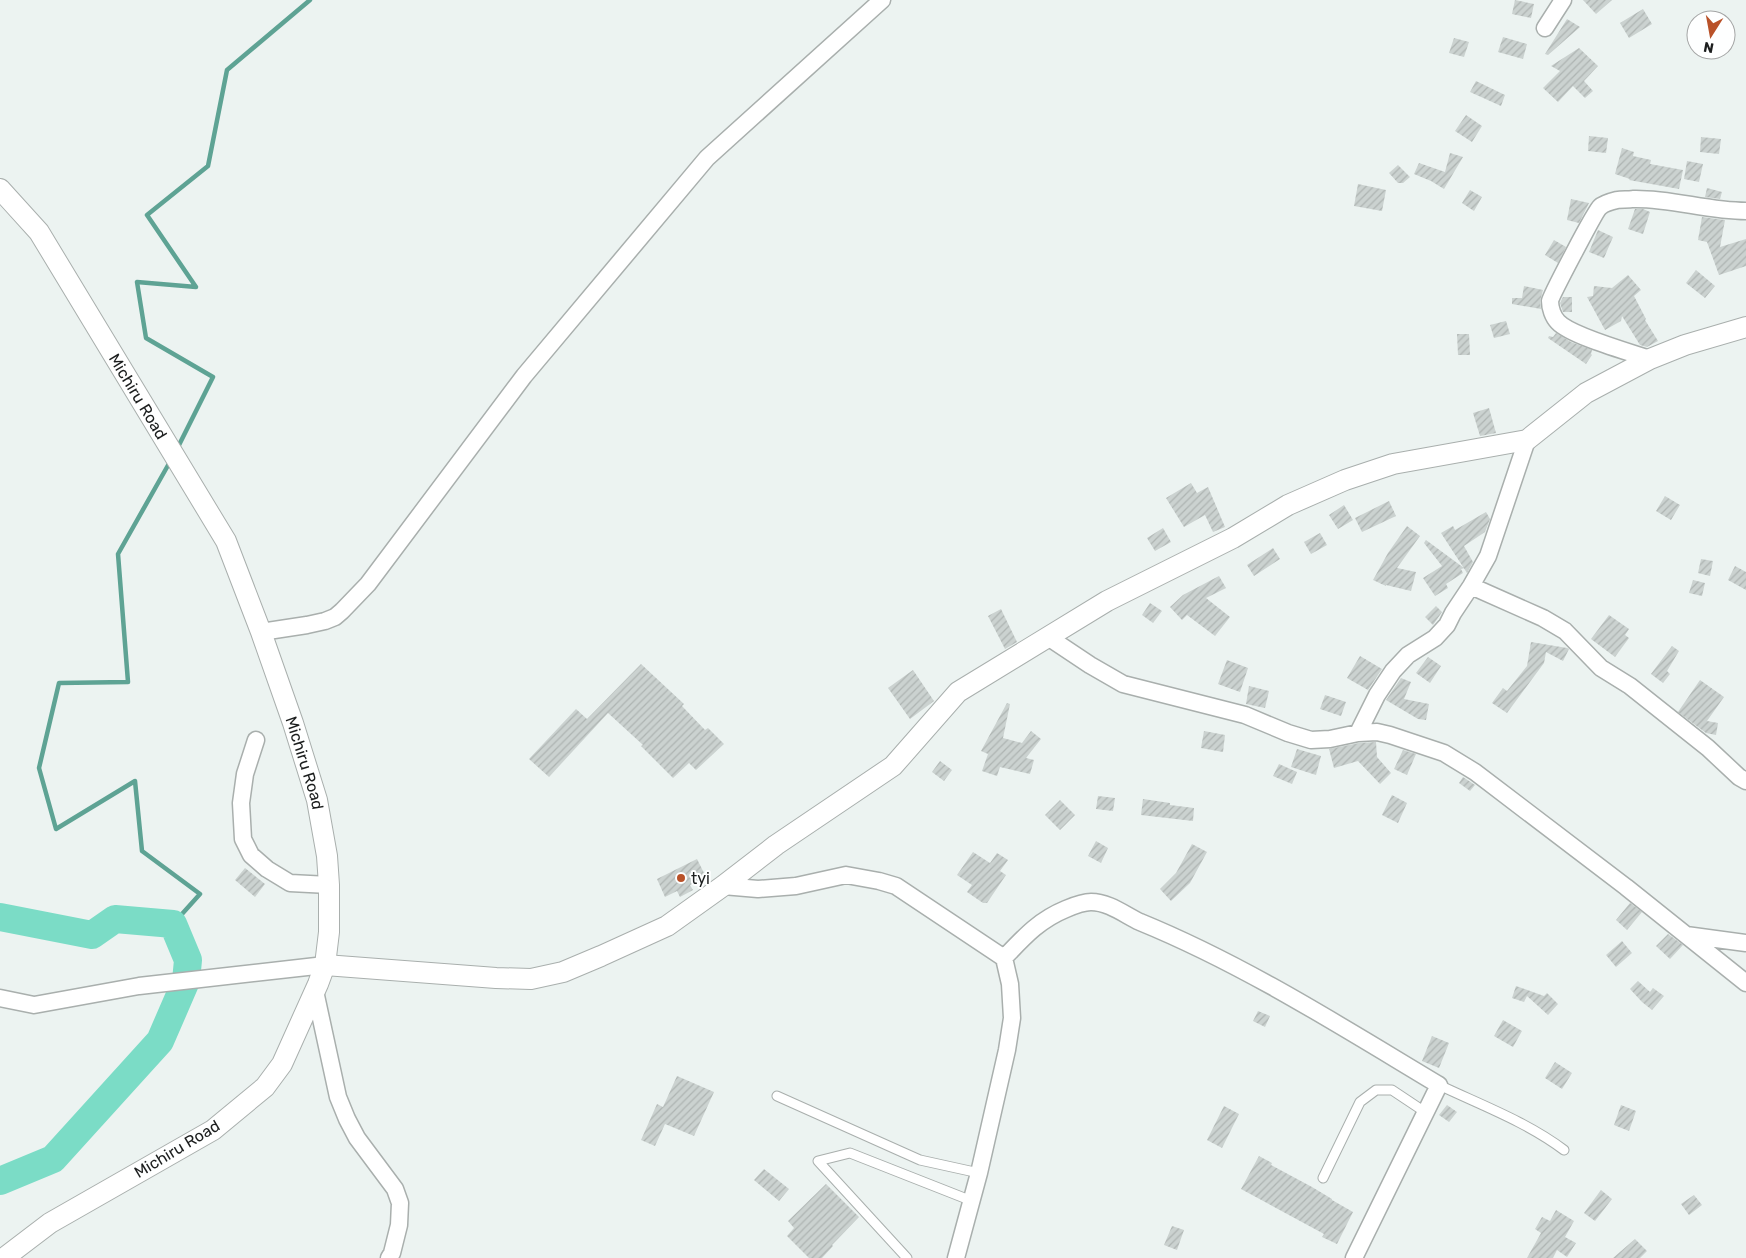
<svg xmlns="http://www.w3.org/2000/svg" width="1746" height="1258" viewBox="0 0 1746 1258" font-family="Rubik,sans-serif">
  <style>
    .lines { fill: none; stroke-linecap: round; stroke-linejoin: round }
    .stream { stroke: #5ea394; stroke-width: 4.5 }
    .river { stroke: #7bdcc6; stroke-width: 28 }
    .building { fill: url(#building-hatch) }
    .service-casing { stroke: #a9afad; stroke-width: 11 }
    .minor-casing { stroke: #a9afad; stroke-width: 19 }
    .tertiary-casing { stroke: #a9afad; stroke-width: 22 }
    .service { stroke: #fff; stroke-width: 9 }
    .minor { stroke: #fff; stroke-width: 16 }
    .tertiary { stroke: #fff; stroke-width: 20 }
    .poi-dot { fill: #b95229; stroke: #feffff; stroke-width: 2 }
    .labels { text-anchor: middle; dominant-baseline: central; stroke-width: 4; stroke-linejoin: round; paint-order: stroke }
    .street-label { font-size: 16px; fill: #1c1e1e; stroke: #feffff }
    .poi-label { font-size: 16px; fill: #1c1e1e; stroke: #feffff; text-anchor: start }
  </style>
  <defs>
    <pattern id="building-hatch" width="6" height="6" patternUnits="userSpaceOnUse" patternTransform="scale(1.25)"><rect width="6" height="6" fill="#cbd2d0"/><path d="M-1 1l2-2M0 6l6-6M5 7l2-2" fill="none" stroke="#aeb4b2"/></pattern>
  </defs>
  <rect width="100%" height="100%" fill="#ecf3f1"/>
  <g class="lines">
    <path class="stream" d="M177 449 213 377 146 338 137 282 196 287 147 215 208 166 227 70 310 0
      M171 460 118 554 128 682 59 683 39 768 56 829 135 781 142 851 200 894 173 924"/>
    <path class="river" d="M0 917 92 935 115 919 173 924 188 960 186 981 160 1041 53 1159 0 1181"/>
  </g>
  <path class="building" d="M1515 0 1534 4 1531 18 1512 14Z
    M1583 0H1612L1596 14Z
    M1643 9 1652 24 1629 38 1620 23Z
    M1567 19 1580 27 1548 55 1545 54Z
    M1503 37 1527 44 1523 59 1498 52Z
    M1454 38 1469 42 1464 57 1449 53Z
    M1579 48 1598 66 1584 81 1593 91 1585 98 1573 86 1558 102 1543 88 1560 71 1551 66Z
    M1476 81 1505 95 1501 106 1470 92Z
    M1466 115 1482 126 1472 142 1455 131Z
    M1589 136 1608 138 1606 153 1588 151Z
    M1701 137 1721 139 1719 154 1700 152Z
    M1622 148 1634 152 1633 156 1651 160 1650 164 1683 170 1679 189 1629 180 1630 179 1615 174Z
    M1450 153 1463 157 1444 189 1431 181 1414 174 1419 163 1445 172Z
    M1687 161 1703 164 1699 182 1684 179Z
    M1398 165 1410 177 1403 183H1398L1389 173Z
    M1358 184 1386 190 1382 211 1354 206Z
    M1707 188 1722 192 1720 199 1705 197Z
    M1470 190 1482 197 1474 211 1462 203Z
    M1571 199 1589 203 1579 223 1567 220Z
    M1635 209H1643L1650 212 1643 234 1628 229Z
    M1702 217 1725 220 1720 247 1746 239V266L1719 275 1707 242 1698 240Z
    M1598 230 1613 237 1604 258 1589 252Z
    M1554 240 1566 247 1558 263 1545 255Z
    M1696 270 1715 286 1705 298 1686 283Z
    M1628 275 1641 290 1634 296 1646 319 1645 320 1658 341 1647 347 1640 345 1622 316 1621 321 1605 330 1587 297 1593 296 1594 286 1612 288Z
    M1524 286 1543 290 1540 301 1541 309 1512 304V298H1522Z
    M1563 297H1572V312H1563L1560 303Z
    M1506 321 1510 334 1494 338 1490 325Z
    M1556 333 1571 342 1592 350 1591 354 1592 355 1586 364 1548 338 1549 336 1553 337Z
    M1457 334H1469L1470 355H1458Z
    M1489 408 1496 433 1480 436 1473 413Z
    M1191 483 1197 493 1208 487 1225 527 1213 532 1205 515 1184 527 1166 498Z
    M1665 496 1680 505 1671 520 1656 511Z
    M1389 501 1396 516 1362 532 1355 518Z
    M1344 505 1353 520 1338 529 1329 515Z
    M1486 512 1490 519 1485 532 1464 546 1473 562 1467 573 1441 533 1453 526 1455 530Z
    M1407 526 1420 536 1397 568 1416 572 1411 591 1386 585V586L1373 580 1388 553Z
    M1163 528 1171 542 1155 551 1147 538Z
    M1320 533 1327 545 1311 554 1304 542Z
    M1426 540 1464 568 1461 569 1463 573 1446 584 1448 588 1435 596 1423 578 1442 566 1424 543Z
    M1273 548 1280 559 1254 576 1247 565Z
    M1701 559 1713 561 1710 576 1698 573Z
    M1735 566 1746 572V590L1728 580Z
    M1219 576 1226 588 1206 598 1230 617 1215 636 1187 615 1182 620 1170 607 1183 595Z
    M1693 580 1705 583 1702 596 1689 593Z
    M1150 603 1162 611 1153 623 1142 615Z
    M1436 606 1442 612 1433 625 1425 617Z
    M1001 609 1017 642 1005 649 988 616Z
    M1609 615 1629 629 1625 635 1629 638 1615 657 1591 639Z
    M1531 642 1567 648 1569 649 1563 661 1546 652 1544 663 1507 713 1492 703 1503 688 1507 691 1527 666Z
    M1672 646 1679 651 1667 671 1670 674 1663 683 1651 674Z
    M1360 656 1382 669 1368 690 1347 678Z
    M1428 657 1441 666 1430 683 1416 673Z
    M1227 660 1248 668 1240 692 1218 684Z
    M641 664 684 704 682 706 705 730 708 728 724 744 696 770 689 763 673 778 641 746 643 745 608 713 549 777 529 759 576 709 587 719Z
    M913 670 934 701 910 719 888 688Z
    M1401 678 1411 682 1404 699 1429 704 1426 720 1418 719 1386 700Z
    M1700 680 1724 697 1707 721 1718 723 1716 735 1706 733 1678 712Z
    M1249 686 1269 691 1265 708 1246 704Z
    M1325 695 1346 702 1341 716 1320 709Z
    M1007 703 1010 704 1003 738 1022 743 1031 731 1041 739 1026 758 1034 760 1030 774 1000 767 997 776 982 771 988 754 981 751Z
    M1204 731 1225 735 1223 752 1201 748Z
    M1376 742 1377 757 1391 773 1380 784 1358 761 1334 768 1329 749 1359 743Z
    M1297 749 1321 756 1316 775 1291 767Z
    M1403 750 1416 754 1407 775 1394 769Z
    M940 761 952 770 944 781 932 772Z
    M1279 764 1297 772 1292 784 1273 776Z
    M1463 777 1475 785 1470 791 1459 783Z
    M1392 795 1407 803 1398 823 1382 815Z
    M1098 796 1115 798 1113 811 1096 809Z
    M1143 799 1170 803V805L1194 808 1193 821 1141 815Z
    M1060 800 1075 815 1060 830 1045 815Z
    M1096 841 1108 848 1101 863 1088 856Z
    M1192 844 1207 852 1190 883 1171 901 1160 889 1176 873Z
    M973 852 990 863 997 853 1008 860 1000 871 1006 875 987 903H983L967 892 972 885 957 875Z
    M697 859 706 877 690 885 693 890 680 897 677 891 665 897 657 879Z
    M245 868 265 884 255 897 235 880Z
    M1630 903 1642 912 1627 930 1616 920Z
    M1668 934 1683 945 1670 959 1656 946Z
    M1622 941 1632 953 1616 967 1606 955Z
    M1638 981 1650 992 1653 988 1664 996 1652 1010 1642 1002 1630 989Z
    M1516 986 1544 996 1547 993 1558 1004 1548 1015 1527 996 1524 1002 1512 998Z
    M1258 1011 1270 1016 1265 1027 1253 1021Z
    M1503 1020 1522 1031 1513 1047 1494 1036Z
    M1432 1036 1449 1043 1439 1068 1422 1061Z
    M1555 1062 1572 1073 1562 1089 1545 1078Z
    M677 1076 714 1092 694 1136 665 1124 655 1146 641 1140 657 1104 663 1107Z
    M1447 1105 1457 1112 1449 1122 1439 1115Z
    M1621 1105 1636 1111 1629 1131 1614 1125Z
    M1224 1106 1239 1114 1222 1148 1207 1140Z
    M1259 1156 1272 1163 1271 1165 1312 1187 1332 1199V1200L1353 1212 1337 1244 1322 1237 1324 1234 1241 1189Z
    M764 1169 789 1189 779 1201 754 1180Z
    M826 1184 859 1217 832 1245 833 1246 822 1258H809L787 1236 794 1228 788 1221Z
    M1601 1190 1612 1199 1595 1221 1584 1213Z
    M1694 1195 1702 1205 1689 1215 1681 1204Z
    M1556 1210 1574 1221 1565 1237 1576 1243 1567 1257 1557 1250 1553 1258H1527L1541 1233 1535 1229 1542 1217 1550 1221Z
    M1172 1226 1184 1230 1177 1250 1164 1245Z
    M1635 1239 1647 1251 1640 1258H1613Z"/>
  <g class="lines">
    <defs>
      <path id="service" d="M1439 1085C1481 1105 1527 1122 1564 1150
        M777 1096 920 1160 979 1173
        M1323 1178 1360 1102 1376 1090H1392L1425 1112
        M907 1258 818 1161 850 1153 972 1201"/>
      <path id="minor" d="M1545 28 1563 0
        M1650 359C1629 352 1571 336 1558 322 1553 317 1550 308 1550 301 1551 296 1595 211 1600 207 1603 204 1613 201 1617 200 1622 199 1628 200 1633 199 1671 198 1707 211 1746 211
        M1471 586 1543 618 1565 631 1601 668 1630 686 1708 748 1739 777 1746 781
        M261 632 307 625 325 621 335 617 342 611 368 584 524 376 707 158 882 0
        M1048 637 1090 665 1123 684 1245 715 1288 733 1311 740 1330 739 1358 733 1377 732 1390 735 1444 753 1475 772 1626 887 1746 983
        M1358 733 1377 695 1393 671 1408 655 1435 638 1447 625 1453 613 1471 586 1488 556 1527 440
        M256 740 245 774 241 803 243 839 251 855 267 869 290 883 329 885
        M723 886 758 889 796 886 846 875 879 881 896 886 1004 958 1010 984 1012 1018 1007 1050 979 1173 956 1258
        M1686 935 1746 943
        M1004 958C1024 937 1039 920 1066 909 1073 906 1083 902 1091 902 1109 902 1125 915 1140 922 1245 965 1342 1027 1439 1085L1354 1258
        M315 991 338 1097 347 1119 357 1138 395 1189 400 1203 399 1225 392 1253 389 1258
        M0 998 34 1005 139 986 325 965"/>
      <g id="tertiary">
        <path id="s1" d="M0 189 39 232 226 541 261 632 293 723 317 800 327 856 329 885V932L325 965 318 984 282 1064 265 1087 213 1130 50 1223 4 1258"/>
        <path d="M325 965 496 978 531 979 563 972 601 956 667 926 723 886 776 845 893 766 958 692 1107 601 1233 538 1288 505 1345 480 1393 464 1527 440 1586 393 1650 359 1685 345 1746 327"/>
      </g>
    </defs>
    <use href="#service" class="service-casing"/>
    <use href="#minor" class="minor-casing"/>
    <use href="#tertiary" class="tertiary-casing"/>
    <use href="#service" class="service"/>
    <use href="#minor" class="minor"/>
    <use href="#tertiary" class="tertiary"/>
  </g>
  <circle class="poi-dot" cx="681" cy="878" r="5"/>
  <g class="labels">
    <g class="street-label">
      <text stroke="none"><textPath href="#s1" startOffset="250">Michiru Road</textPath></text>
      <text stroke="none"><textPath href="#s1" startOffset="655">Michiru Road</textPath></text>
      <text transform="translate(177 1149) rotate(-31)">Michiru Road</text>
    </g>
    <g class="poi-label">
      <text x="691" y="878">tyi</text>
    </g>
  </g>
  <g transform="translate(1711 35) rotate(191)"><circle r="24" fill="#feffff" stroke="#a4a5a5"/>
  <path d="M0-4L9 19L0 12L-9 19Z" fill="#b95229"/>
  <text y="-8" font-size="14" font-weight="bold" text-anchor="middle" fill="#1c1e1e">N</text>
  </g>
</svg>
